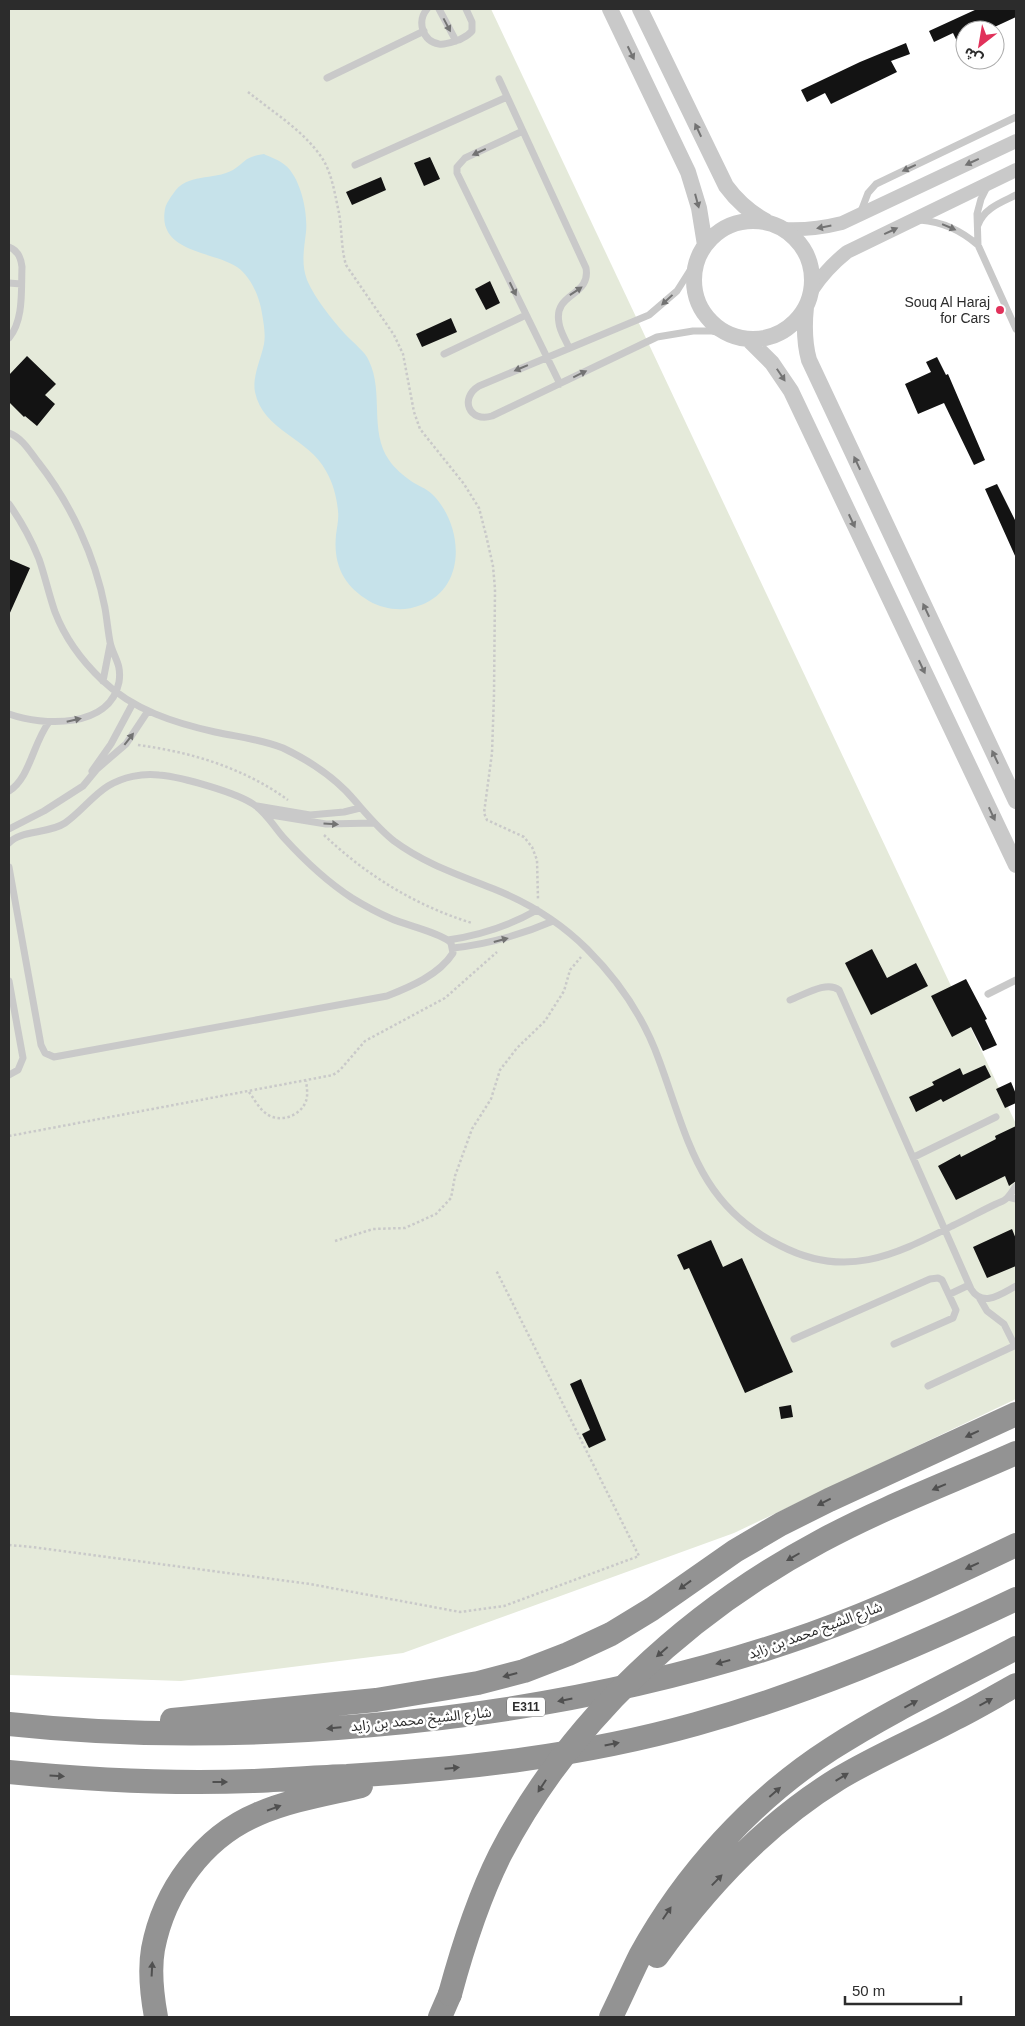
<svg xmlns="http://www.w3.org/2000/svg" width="1025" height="2026" viewBox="0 0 1025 2026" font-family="Arial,'Noto Sans Arabic',sans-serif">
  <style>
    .green { fill: #e5eada }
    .water { fill: #c6e2ea }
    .building { fill: #131313 }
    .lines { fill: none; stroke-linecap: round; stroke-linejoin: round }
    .path { stroke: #c9c9c9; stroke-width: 2.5; stroke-dasharray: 2.5 2.5; stroke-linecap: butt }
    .service { stroke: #c9c9c9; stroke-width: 7 }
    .minor { stroke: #c9c9c9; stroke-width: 14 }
    .tertiary { stroke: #c9c9c9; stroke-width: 16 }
    .motorway { stroke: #939393; stroke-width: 24 }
    .motorway-bridge { stroke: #939393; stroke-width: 24 }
    .oneway { fill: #737373 }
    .oneway2 { fill: #505050 }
    .poi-dot { fill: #e1315a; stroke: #fff; stroke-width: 2 }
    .labels { text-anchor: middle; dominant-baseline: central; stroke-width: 5; stroke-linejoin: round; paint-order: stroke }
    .shield { fill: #fff; stroke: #6b6b6b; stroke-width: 1 }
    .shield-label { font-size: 12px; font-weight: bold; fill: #2c2c2c }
    .poi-label { font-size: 14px; fill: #2c2c2c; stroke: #fff; text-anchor: end }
    .street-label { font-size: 14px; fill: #2c2c2c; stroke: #fff }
  </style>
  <rect width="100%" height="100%" fill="#fff"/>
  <path class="green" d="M9 9H491L1016 1124V1399L734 1533 403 1653 181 1681 9 1675Z"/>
  <path class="water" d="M264 154C270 157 279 160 285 165 301 178 308 213 306 232 304 249 301 264 307 280 316 300 331 318 345 334 353 343 365 351 369 361 384 392 369 431 389 460 394 468 404 476 411 481 418 486 426 488 432 494 463 524 468 587 421 605 404 612 385 610 369 601 344 586 333 565 336 535 337 527 339 519 338 511 337 498 333 483 326 471 309 438 263 431 255 392 252 377 261 359 264 344 266 334 263 319 261 308 258 294 250 276 237 267 213 251 157 253 165 209 166 204 170 198 173 194 187 172 213 181 233 170 247 161 244 157 264 154Z"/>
  <path class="building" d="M977 9H1016V17L988 30H965V58L953 33 934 42 929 31Z
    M906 43 910 54 891 61 897 72 831 104 825 93 807 102 801 90 860 62Z
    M430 157 440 179 424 186 414 163Z
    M381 177 386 190 352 205 346 192Z
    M490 281 500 303 486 310 475 289Z
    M451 318 457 332 422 347 416 334Z
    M27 356 56 384 45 395 55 404 37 426 25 416 24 417 9 402V375Z
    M937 357 946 375 948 374 985 460 974 465 944 403 918 414 905 384 931 372 926 362Z
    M997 484 1016 522V558L985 489Z
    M9 559 30 568 9 615Z
    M872 949 887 978 916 963 928 986 871 1015 845 963Z
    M966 979 987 1019 985 1020 997 1045 983 1051 971 1027 952 1037 931 996Z
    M985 1065 991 1077 943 1102 941 1099 916 1112 909 1097 934 1085 932 1082 960 1068 963 1075Z
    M1011 1082 1016 1094V1103L1005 1108 996 1089Z
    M1016 1126V1181L1009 1186 1005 1176 956 1200 938 1166 960 1154 961 1157 996 1139 995 1136Z
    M1012 1229 1016 1239V1266L987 1278 973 1247Z
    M711 1240 723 1267 742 1258 793 1372 745 1393 689 1268 684 1270 677 1255Z
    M581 1379 606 1440 589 1448 582 1434 590 1430 570 1384Z
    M791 1405 793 1417 781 1419 779 1407Z"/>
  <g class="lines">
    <path class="path" d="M248 92C273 112 304 131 322 158 332 173 335 195 339 213 342 230 341 248 346 265L394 335 403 354 414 412 420 429 464 484 479 508 486 535 493 566 495 589 494 695 492 753 484 813 487 820 524 837 532 847 537 860 538 899
      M138 745C191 752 244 768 288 800
      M324 835C366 875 416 906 472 923
      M249 1092C255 1100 260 1111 270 1116 283 1122 301 1115 306 1101 308 1095 307 1088 306 1081
      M9 1136 333 1075 340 1070 365 1041 445 998 497 952
      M335 1241 373 1229 405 1228 436 1214 451 1198 455 1176 472 1129 491 1099 500 1070 517 1048 545 1021 564 991 570 970 581 957
      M9 1545 32 1547 310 1584 460 1612 504 1606 639 1556 496 1270"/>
    <path class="service" d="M427 9C417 21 422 41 439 44 446 45 452 42 459 40 464 37 468 36 472 31V22L466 9
      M439 9 456 41
      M327 78 424 31
      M499 79 586 268C591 297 553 292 559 323 560 332 566 340 569 348
      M523 131 465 158 457 167V173L560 384
      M355 165 507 97
      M988 185 981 199 977 214 978 245 1016 329
      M860 214 868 193 876 184 1016 117
      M920 220C943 222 960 230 978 245
      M978 225C984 208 1002 202 1016 195
      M9 247C18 250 21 258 22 267 21 290 24 320 9 338
      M696 261 677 291 649 315 479 386C459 398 469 423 492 416L657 337 693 331H712L730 335
      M9 283 21 284
      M444 354 526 315
      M9 433C22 438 29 450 38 462 71 504 95 556 105 608 107 620 108 631 110 642 113 657 122 663 119 682 110 729 43 726 9 714
      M9 504C21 521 31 539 39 559 45 576 49 595 55 612 65 638 82 661 102 680 133 710 175 723 215 732 238 737 261 739 283 748 306 759 327 772 346 791 362 808 375 826 394 841 425 864 459 875 494 889 529 903 561 923 587 949 618 980 644 1018 659 1060 688 1138 698 1205 781 1246 845 1279 893 1256 952 1226 967 1219 981 1211 996 1204 1000 1202 1005 1201 1008 1197 1011 1194 1013 1190 1016 1186
      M103 681 110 645
      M92 771 111 744 133 703
      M9 791C30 778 33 743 49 722
      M257 806 310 815 344 812 360 808
      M265 814 326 824 374 823
      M9 829 44 811 83 786 97 769 126 744 148 711
      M9 843C20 830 49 834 65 823 81 812 92 796 108 786 123 777 142 773 159 775 182 777 239 793 256 806 268 815 274 827 284 838 304 860 326 881 352 898 365 906 378 913 392 919 406 925 444 934 451 943L453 953C439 975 410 987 387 996L54 1057 45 1053 41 1045 9 867
      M448 940C481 935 509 926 537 910
      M453 948C489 944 521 935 553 921
      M9 981 23 1058 18 1070 9 1075
      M988 994 1016 980
      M790 1000C804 995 827 980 839 990L971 1289C983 1308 1001 1294 1016 1286
      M914 1157 996 1117
      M1008 1197 1016 1199
      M950 1294 969 1285
      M980 1299 987 1311 1004 1324 1015 1346
      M794 1339 930 1279 938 1278 942 1280 956 1310 953 1318 894 1344
      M928 1386 1016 1345"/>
    <path class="minor" d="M784 229C804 230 822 228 842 223L1016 141
      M812 290C822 275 832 264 847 252L1016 170"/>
    <path class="tertiary" d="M610 9 688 172 699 208 705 245
      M640 9 726 186C737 201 749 212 766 221
      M694 280a59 59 0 1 1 118 0a59 59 0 1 1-118 0Z
      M806 307C804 326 804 342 809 360L1016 801
      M748 339 772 363 791 391 1016 865"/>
    <path class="motorway" d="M172 1720 376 1700 478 1683 524 1671 568 1654 611 1634 652 1609 735 1551 781 1524 829 1500 1016 1414
      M9 1724C130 1737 252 1736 373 1725 523 1712 669 1684 811 1634 881 1609 949 1577 1016 1545
      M9 1772C90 1780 172 1784 253 1781 284 1780 316 1777 347 1776 465 1769 582 1756 696 1724 807 1693 913 1648 1016 1599
      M657 1956C706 1887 765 1824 838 1779 876 1756 917 1739 956 1718 976 1708 996 1696 1016 1685
      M156 2017C152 1995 149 1972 153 1949 164 1891 203 1837 258 1814 290 1800 327 1794 361 1786
      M440 2017 450 1994
      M611 2017C621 1997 630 1976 640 1956 685 1874 752 1800 831 1749 890 1711 954 1681 1016 1648"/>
    <path class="motorway-bridge" d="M450 1994C463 1946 478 1899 500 1855 570 1720 688 1612 821 1541 884 1507 951 1482 1016 1453"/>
  </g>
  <defs><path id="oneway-solid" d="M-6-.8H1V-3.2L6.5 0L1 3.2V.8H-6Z" transform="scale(1.25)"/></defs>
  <g class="oneway">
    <use href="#oneway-solid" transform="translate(447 25) rotate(62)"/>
    <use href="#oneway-solid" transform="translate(631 53) rotate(64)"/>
    <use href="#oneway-solid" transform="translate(698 130) rotate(-115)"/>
    <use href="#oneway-solid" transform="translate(479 152) rotate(155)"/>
    <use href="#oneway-solid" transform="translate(972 162) rotate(155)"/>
    <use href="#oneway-solid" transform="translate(909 168) rotate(155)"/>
    <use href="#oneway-solid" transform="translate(697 201) rotate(75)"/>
    <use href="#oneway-solid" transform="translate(824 227) rotate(169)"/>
    <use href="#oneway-solid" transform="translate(949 227) rotate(23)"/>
    <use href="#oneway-solid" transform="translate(891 231) rotate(-25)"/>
    <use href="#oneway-solid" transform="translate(513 289) rotate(64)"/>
    <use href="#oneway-solid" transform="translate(576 291) rotate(-34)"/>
    <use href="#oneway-solid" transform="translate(667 300) rotate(137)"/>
    <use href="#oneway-solid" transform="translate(521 368) rotate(157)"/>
    <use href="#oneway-solid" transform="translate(580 374) rotate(-26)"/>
    <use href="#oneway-solid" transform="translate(781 375) rotate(56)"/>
    <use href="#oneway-solid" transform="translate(857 463) rotate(-115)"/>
    <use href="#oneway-solid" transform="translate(852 521) rotate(65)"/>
    <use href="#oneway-solid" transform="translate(926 610) rotate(-115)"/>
    <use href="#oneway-solid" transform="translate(922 667) rotate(65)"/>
    <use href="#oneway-solid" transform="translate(74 720) rotate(-13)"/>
    <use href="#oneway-solid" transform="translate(129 739) rotate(-52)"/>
    <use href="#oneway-solid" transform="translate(995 757) rotate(-115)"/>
    <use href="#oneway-solid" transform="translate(992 814) rotate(65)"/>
    <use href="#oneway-solid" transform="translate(331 824) rotate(4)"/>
    <use href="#oneway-solid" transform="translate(501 940) rotate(-15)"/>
  </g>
  <g class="oneway2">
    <use href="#oneway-solid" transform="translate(972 1434) rotate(155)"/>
    <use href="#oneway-solid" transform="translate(939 1487) rotate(157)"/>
    <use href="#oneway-solid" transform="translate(824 1502) rotate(153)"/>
    <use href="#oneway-solid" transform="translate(793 1557) rotate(150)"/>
    <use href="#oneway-solid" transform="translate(972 1566) rotate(155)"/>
    <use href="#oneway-solid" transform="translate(685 1585) rotate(144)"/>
    <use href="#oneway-solid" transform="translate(662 1652) rotate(139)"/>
    <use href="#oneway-solid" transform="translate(723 1662) rotate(164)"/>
    <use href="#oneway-solid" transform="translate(510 1675) rotate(165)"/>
    <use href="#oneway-solid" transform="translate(565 1700) rotate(169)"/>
    <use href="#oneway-solid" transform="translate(986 1702) rotate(-29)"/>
    <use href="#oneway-solid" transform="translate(911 1704) rotate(-28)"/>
    <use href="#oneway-solid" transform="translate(334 1728) rotate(175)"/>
    <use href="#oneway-solid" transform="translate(612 1744) rotate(-11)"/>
    <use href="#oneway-solid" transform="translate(452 1768) rotate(-5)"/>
    <use href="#oneway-solid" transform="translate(57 1776) rotate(4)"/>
    <use href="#oneway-solid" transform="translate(842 1777) rotate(-31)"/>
    <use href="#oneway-solid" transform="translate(220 1782)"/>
    <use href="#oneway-solid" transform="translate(542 1786) rotate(123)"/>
    <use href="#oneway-solid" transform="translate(775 1792) rotate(-41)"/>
    <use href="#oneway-solid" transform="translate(274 1808) rotate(-20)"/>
    <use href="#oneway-solid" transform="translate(717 1880) rotate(-46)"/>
    <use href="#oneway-solid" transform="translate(667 1913) rotate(-56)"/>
    <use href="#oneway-solid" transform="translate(152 1969) rotate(-87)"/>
  </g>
  <circle class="poi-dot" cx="1000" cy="310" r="5"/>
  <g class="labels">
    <rect class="shield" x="507" y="1697.5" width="38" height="19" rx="4"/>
    <g class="shield-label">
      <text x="526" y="1707">E311</text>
    </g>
    <g class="poi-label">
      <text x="990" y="302">Souq Al Haraj<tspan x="990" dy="16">for Cars</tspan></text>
    </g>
    <g class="street-label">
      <text transform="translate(815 1630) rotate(-20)">شارع الشيخ محمد بن زايد</text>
      <text transform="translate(421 1719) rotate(-6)">شارع الشيخ محمد بن زايد</text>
    </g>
  </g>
  <rect width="1025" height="2026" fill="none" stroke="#2c2c2c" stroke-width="20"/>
  <g transform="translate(980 45) rotate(211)"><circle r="24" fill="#ffffff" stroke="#ababab"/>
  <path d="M0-4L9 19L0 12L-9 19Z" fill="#e1315a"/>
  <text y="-8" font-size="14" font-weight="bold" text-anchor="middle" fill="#2c2c2c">ش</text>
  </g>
  <path d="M845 1996v8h116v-8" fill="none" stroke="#2c2c2c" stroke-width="2.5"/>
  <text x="852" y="1996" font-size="15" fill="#2c2c2c" stroke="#ffffff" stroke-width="4" paint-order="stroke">50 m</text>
</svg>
